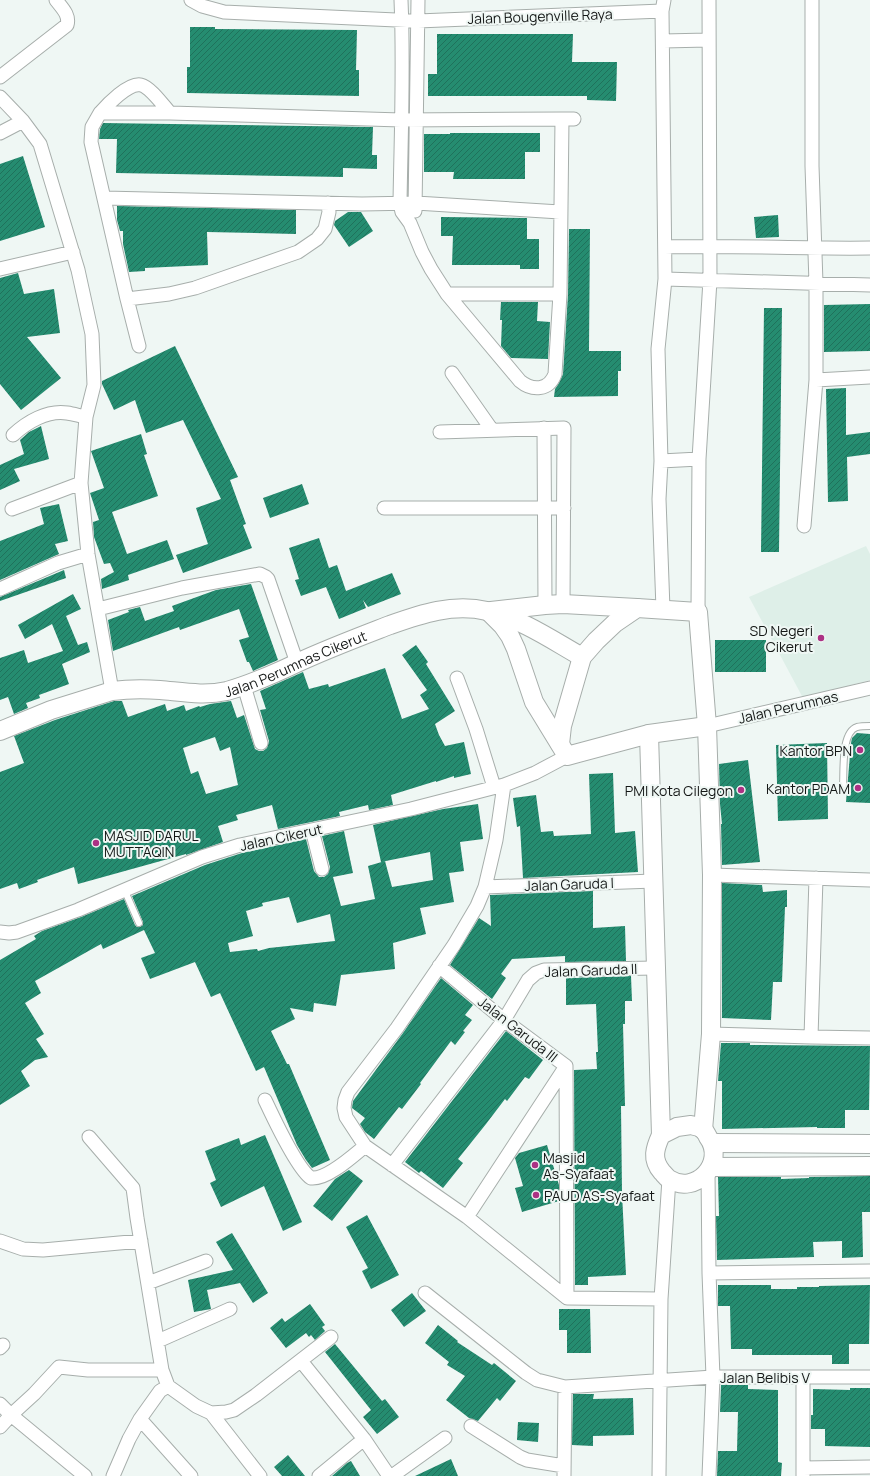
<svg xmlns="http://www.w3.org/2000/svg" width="870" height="1476" viewBox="0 0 870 1476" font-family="Manrope,sans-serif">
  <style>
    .built { fill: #deefe8 }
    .building { fill: url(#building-hatch); fill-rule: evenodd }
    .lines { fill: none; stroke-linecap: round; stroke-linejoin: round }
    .lane-casing { stroke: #a7aeab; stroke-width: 8 }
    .street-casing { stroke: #a7aeab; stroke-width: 15 }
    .secondary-casing { stroke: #a7aeab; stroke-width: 20 }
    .lane { stroke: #fff; stroke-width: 6 }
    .street { stroke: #fff; stroke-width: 13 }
    .secondary { stroke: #fff; stroke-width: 18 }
    .poi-dot { fill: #ac3184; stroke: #eff7f4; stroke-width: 1.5 }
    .labels { text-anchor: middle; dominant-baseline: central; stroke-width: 4; stroke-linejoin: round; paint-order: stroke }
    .street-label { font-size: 14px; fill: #141716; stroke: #eff7f4 }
    .poi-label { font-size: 14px; fill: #141716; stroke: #eff7f4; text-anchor: end }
  </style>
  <defs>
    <pattern id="building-hatch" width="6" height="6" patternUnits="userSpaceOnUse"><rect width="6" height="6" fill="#258c70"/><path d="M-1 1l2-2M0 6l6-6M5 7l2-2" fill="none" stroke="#1f715b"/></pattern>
  </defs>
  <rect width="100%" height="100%" fill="#eff7f4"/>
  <path class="built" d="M866 546 870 554V680L803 698 749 597Z"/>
  <path class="building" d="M190 27H215V29L357 30 356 70H359V96L187 93V67H190Z
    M437 34H573L572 62H617L616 101 587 100V96H428V74H437Z
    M103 123 373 127 372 155H377V169L343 168V177L116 173 117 139H99L100 129Z
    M450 133H540V152H525V179H453L454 172H424V134H450Z
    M23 156 45 227 0 241V164Z
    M117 206 296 210V234L207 232 208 265 145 268V271L129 272 123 244V231H120L117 220Z
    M348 212H361L373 231 349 247 334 225 335 221Z
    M778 215 779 237 756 238 754 217Z
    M441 217 527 218V239H539V269H520V265H452L453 236H441Z
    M569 229H590L589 351H621V371H618V396L554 397 555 389 559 383 563 374 568 294Z
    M18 273 24 294 54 289 60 333 27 337 61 378 21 410 0 384V278Z
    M501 302H538L537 321 550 322 548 359 511 358 501 346 502 320H500Z
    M870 304V351L824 352V305Z
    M764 308H782L779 552H761Z
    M175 346 238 477 230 480 246 524 243 525 252 548 183 573 176 555 208 544 196 508 221 499 183 420 146 433 135 400 114 410 102 384V381Z
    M846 388V435L870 432V454L847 457 848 501 828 502 826 389Z
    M41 426 49 459 14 469 20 481 0 490V465L24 454 20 440 29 432Z
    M141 434 147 454 144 455 158 496 112 512 127 554 167 540 174 559 128 575 129 580 102 589 101 579 114 572 110 563 104 564 94 537 93 522 99 520 90 493 104 488 91 451Z
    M302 484 309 504 270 518 263 498Z
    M59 504 68 541 55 544 59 554 0 580V541L44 524 40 508Z
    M319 538 329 568 337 565 346 591 392 573 401 594 368 607 363 600 366 608 339 619 326 587 301 596 295 580 299 579 289 548Z
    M64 570 66 578 0 601V597Z
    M251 584 278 660 253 671 249 662H247L239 640 249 637 239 609 180 630 179 627 113 651 108 620 129 612 128 610 140 607 145 621 174 611 172 606 216 590Z
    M73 594 81 609 66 616 78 645 87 642 90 652 62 664 69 684 39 695 40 698 26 703 28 708 14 714 8 697 0 700V658L24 650 28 663 63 651 52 624 25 639 18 625Z
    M715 640H766V672H715Z
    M416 645 428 662 426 664 455 711 435 724 439 735 445 746 464 742 471 774 454 778V776L436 782V781L391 795 393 805 369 810 368 805 339 812 340 816 278 829 272 805 236 815 238 820 218 826 223 842 186 855V854L78 884 74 867 37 880 38 882 19 889 17 883 0 889V772L24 763 14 736 55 720 114 701H122L128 717 165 704 167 711 184 705 186 711 199 706 200 707 210 704 231 701 237 718 244 715 255 749 259 751H263L267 748 269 741 260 710 266 709 260 691 303 672 309 689 328 684 329 687 385 668 402 719 429 709 420 695 427 690 402 655ZM215 737 220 751 230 747 238 785 206 794 198 771 191 774 183 748Z
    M857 733 870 734V803L846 802 851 743 852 738Z
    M827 743 828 819 778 821 776 745Z
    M748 760 760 862 722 865 721 824H722L720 804 719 764Z
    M613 773 615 833 635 831 638 872 523 878 520 826 517 827 513 798 536 795 541 832 553 831 554 836 591 834 589 774Z
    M478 804 483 839 460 842 464 871 449 873 454 902 420 908 426 934 393 943 395 969 341 975 336 1006 314 1003 313 1012 290 1008 295 1019 271 1031 287 1064H289L330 1160 312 1168 306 1160 297 1145 264 1067 256 1071 220 993 211 997 195 962 150 979 141 958 155 953 144 930 103 949 101 944 35 981 41 993 25 1003 44 1034 36 1039 48 1057 35 1060 21 1071 30 1086 0 1105V960L36 939 34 936 42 931 81 917 124 899 135 925 137 927H140L143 925V922L132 896 205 865 242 853 306 839 314 871 319 877H324L328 874 330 867 322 836 344 831 353 873 333 877 341 906 375 899 368 866 385 861 392 887 433 880 430 852 381 862 373 825 443 809ZM289 897 297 923 330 914 335 941 269 948 258 951 257 949 230 952 228 943 253 936 246 911 263 906 262 903Z
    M722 883 762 885 763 892 787 890V907H785L782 982H773L771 1020 722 1018Z
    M593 891V928L625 926 626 961 565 962V956L512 959 501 974 506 978 492 999 450 965 479 918 491 926 490 895Z
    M631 976 632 1001H625V1024H623L625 1106H621L622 1193 626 1275 588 1277V1285H575L574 1070 597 1069 596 1052H598L596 1004 566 1005V978Z
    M441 978 473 1005 465 1015 472 1020 463 1031 465 1032 455 1045 451 1041 420 1083 421 1084 402 1109 399 1107 374 1139 365 1132 360 1124 365 1118 352 1108 353 1101 403 1033Z
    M506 1031 543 1060 529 1079 525 1077 507 1101 505 1099 486 1124 458 1159 463 1163 443 1188 421 1171 419 1173 405 1162Z
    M721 1043H750V1045L870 1046 869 1110H845V1128H817V1127L722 1129V1081H718Z
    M265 1135 302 1222 283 1231 264 1186 221 1207 210 1183 216 1180 205 1151 239 1138 241 1145Z
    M547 1145 559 1185V1201L522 1212 515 1188 523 1186 515 1158 519 1153Z
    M349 1170 363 1181 332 1221 313 1206 335 1179Z
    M870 1176V1212H862L863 1257 842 1258V1241L813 1242 814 1257 717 1260 716 1216H719L718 1177H781V1179L809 1178V1177Z
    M367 1215 399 1275 371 1289 362 1271 368 1268 346 1227Z
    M232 1233 268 1293 253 1303 240 1283 207 1290 211 1309 194 1312 188 1280 233 1270 216 1242Z
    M718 1285H771V1289H797V1287H819V1286L870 1285 869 1344H849V1364H832V1355H752V1349H731L730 1306H718Z
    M412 1293 426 1311 404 1327 391 1310Z
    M310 1304 325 1325 322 1327 325 1331 315 1340 311 1335 309 1337 306 1333 286 1348 270 1328 282 1318 285 1322Z
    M559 1309H590L591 1353H567V1330H559Z
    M438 1325 458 1341 457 1342 492 1365 494 1363 516 1381 500 1401 497 1398 478 1421 469 1418 446 1400 465 1376 447 1365 449 1362 425 1343Z
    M335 1344 382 1401 385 1399 399 1417 377 1434 363 1417 371 1410 325 1352Z
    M721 1385H748V1389L778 1390V1462L782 1463 781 1476H717L718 1451H737L738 1412H720Z
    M850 1388H870V1447L825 1446V1429H811V1415H813V1389L850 1390Z
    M573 1394H594L593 1399 633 1398 634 1435 593 1436V1446L572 1445Z
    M518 1422 539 1423 538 1442 517 1440Z
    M288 1455 305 1476H282L274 1467Z
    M451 1459 458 1476H415Z
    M351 1461 360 1476H332L347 1463Z"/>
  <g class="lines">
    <defs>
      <path id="lane" d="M843 785C844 770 841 732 857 727 861 726 866 726 870 726
        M124 889 139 923"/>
      <path id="street" d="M191 0 202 6 224 12 418 21 662 11
        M663 41 708 40
        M0 77 67 25C70 15 62 8 56 0
        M0 97 23 121 40 144 78 270 92 334 94 385 86 417 81 483 88 554 112 691
        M100 113C107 105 129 82 141 85 150 87 163 105 170 113
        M562 119H574
        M0 133 23 121
        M104 198 362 204 416 203 560 212
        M328 203 329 212 325 229 317 239 298 252 195 288 169 294 127 299 91 142 92 127 100 113H170L401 120 562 119 560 294 555 374C549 391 532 391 520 381L447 294 431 269 422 252 410 223 402 212 400 203C401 136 404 68 401 0
        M415 211 418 0
        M665 247C733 245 802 249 870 248
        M0 269 73 252
        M665 279 870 285
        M447 294H560
        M127 299 139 346
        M452 373 492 430
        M816 380 870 377
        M544 428 545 605
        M440 432 564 428 563 604
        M13 435C27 422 47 410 67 413 74 414 80 416 86 417
        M661 461 699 459
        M384 508H564
        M12 509 81 483
        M804 526 816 380V283L812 166V0
        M0 589 58 563 88 554
        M98 609 182 588 260 574 266 577 268 579 297 663
        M663 609 659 499 661 461 658 349 665 279 662 11 664 0
        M698 612 699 459 710 280 709 0
        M457 678 476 729 494 787
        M244 686 261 743
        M707 726 870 688
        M504 785 496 840 485 887 477 906 454 945 397 1028 348 1092 345 1100 344 1108 346 1117 365 1146 467 1217 567 1298 661 1299
        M312 830 322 869
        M712 875 870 880
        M485 887 654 881
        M0 932 9 933 17 932 78 910 202 857 240 845 411 809 504 785 535 773 567 756
        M439 966 504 1020 566 1066 567 1298
        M711 1034 811 1037 870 1038
        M811 1037 816 878
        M265 1100C273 1117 297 1169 311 1178 327 1180 354 1155 365 1146
        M89 1137 133 1188 137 1218 162 1370 168 1386
        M392 1165 504 1020 528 980 536 973 544 970 655 968
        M708 1172 709 1273 713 1377 709 1476
        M467 1217 566 1066
        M0 1241 23 1249 43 1250 141 1241
        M709 1273 870 1271
        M148 1283 206 1261
        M425 1293 526 1373 537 1380 565 1387 713 1377H870
        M158 1341 230 1309
        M0 1348 3 1345
        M301 1361 364 1439 389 1476
        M0 1404 11 1415 85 1476
        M211 1413 260 1476
        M140 1419 191 1476
        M471 1426 520 1457 527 1460 564 1466
        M0 1427 11 1415 34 1394 59 1367 88 1370H162
        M803 1468 870 1467
        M113 1476 129 1439 140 1419 160 1391 168 1386 196 1406 211 1413 226 1412 234 1410 256 1395 331 1337
        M319 1476 364 1439
        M392 1476 445 1438
        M564 1476 565 1387
        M659 1476 661 1299 669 1179
        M803 1476V1377"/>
      <g id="secondary">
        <path d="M491 611 545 605 563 604 637 608"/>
        <path d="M490 613 503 626 510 636 516 649 534 702 567 756 649 734 707 726"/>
        <path id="s1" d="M0 731 51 710 112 691C128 689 145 689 160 690 183 692 204 696 227 691 251 684 274 674 297 663 327 649 359 637 390 625 421 614 453 603 487 611 522 619 552 640 582 657"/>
        <path d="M649 734 661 1135"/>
        <path d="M560 744 562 726 582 657 596 641 615 623 637 608 698 612 707 726 712 875 711 1034 703 1130"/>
        <path d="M691 1125C694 1126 700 1127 703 1129 705 1131 707 1135 708 1137 727 1163 695 1196 669 1179 666 1177 664 1174 662 1172 651 1159 655 1148 661 1135L677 1127Z"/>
        <path d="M712 1143 870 1144"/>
        <path d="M711 1167 870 1166"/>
      </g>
    </defs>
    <use href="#lane" class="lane-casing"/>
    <use href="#street" class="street-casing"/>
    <use href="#secondary" class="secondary-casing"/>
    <use href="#lane" class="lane"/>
    <use href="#street" class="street"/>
    <use href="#secondary" class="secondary"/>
  </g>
  <g class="poi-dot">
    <circle cx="821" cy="638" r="4"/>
    <circle cx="860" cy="750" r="4"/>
    <circle cx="858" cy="788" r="4"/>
    <circle cx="741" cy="790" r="4"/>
    <circle cx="96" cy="843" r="4"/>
    <circle cx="535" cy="1165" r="4"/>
    <circle cx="536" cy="1195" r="4"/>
  </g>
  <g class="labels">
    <g class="street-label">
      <text transform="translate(540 16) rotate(-2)">Jalan Bougenville Raya</text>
      <text stroke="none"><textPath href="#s1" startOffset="308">Jalan Perumnas Cikerut</textPath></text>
      <text transform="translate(788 707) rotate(-13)">Jalan Perumnas</text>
      <text transform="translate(281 837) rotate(-12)">Jalan Cikerut</text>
      <text transform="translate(569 884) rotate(-2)">Jalan Garuda I</text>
      <text transform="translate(591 970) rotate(-2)">Jalan Garuda II</text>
      <text transform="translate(518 1029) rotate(38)">Jalan Garuda III</text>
      <text x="765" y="1377">Jalan Belibis V</text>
    </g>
    <g class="poi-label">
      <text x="813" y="630">SD Negeri<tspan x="813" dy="16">Cikerut</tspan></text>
      <text x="852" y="750">Kantor BPN</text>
      <text x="850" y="788">Kantor PDAM</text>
      <text x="733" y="790">PMI Kota Cilegon</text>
      <text x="104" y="835" text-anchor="start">MASJID DARUL<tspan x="104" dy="16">MUTTAQIN</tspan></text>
      <text x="543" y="1157" text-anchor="start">Masjid<tspan x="543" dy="16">As-Syafaat</tspan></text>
      <text x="544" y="1195" text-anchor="start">PAUD AS-Syafaat</text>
    </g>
  </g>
</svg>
